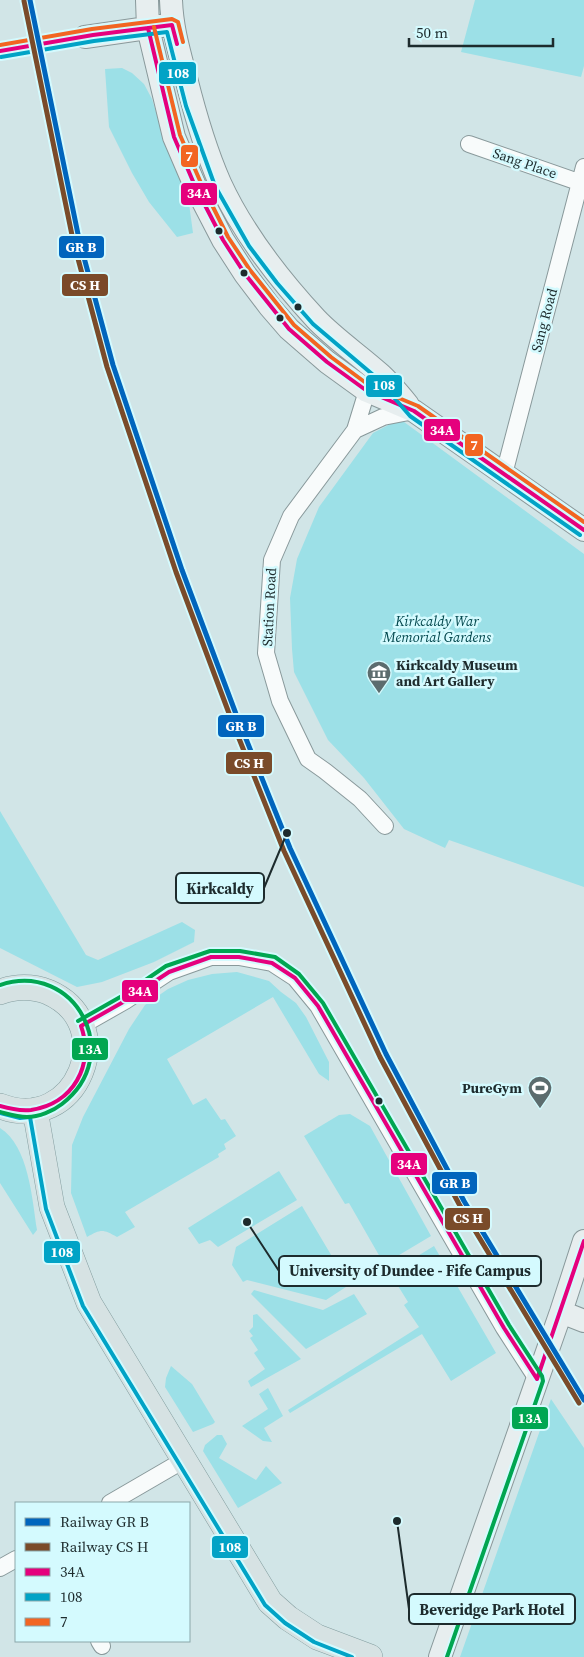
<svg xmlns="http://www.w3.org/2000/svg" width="584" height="1657" viewBox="0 0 584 1657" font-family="'Source Serif 4',serif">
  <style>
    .green { fill: #9ce0e7 }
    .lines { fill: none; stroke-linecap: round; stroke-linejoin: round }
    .street-casing { stroke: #89999b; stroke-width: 18 }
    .secondary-casing { stroke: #89999b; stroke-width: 24 }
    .primary-casing { stroke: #839d9f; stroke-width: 26 }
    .street { stroke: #f8fbfb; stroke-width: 16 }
    .secondary { stroke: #e7eeef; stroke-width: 22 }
    .primary { stroke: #d6e2e3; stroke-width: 25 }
    .bus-1-casing { stroke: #d4fafe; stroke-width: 8 }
    .bus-2-casing { stroke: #d4fafe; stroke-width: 8 }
    .bus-3-casing { stroke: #d4fafe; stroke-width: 8 }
    .bus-4-casing { stroke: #d4fafe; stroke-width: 8 }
    .bus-1 { stroke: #e5007d; stroke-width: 4 }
    .bus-2 { stroke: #01a3c6; stroke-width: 4 }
    .bus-3 { stroke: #f26522; stroke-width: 4 }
    .bus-4 { stroke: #00a651; stroke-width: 4 }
    .rail-1-casing { stroke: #d4fafe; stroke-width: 9 }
    .rail-2-casing { stroke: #d4fafe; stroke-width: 9 }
    .rail-1 { stroke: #0065bd; stroke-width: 5 }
    .rail-2 { stroke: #7a4b2a; stroke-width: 5 }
    .bus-dot { fill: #1d2b2d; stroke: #d4fafe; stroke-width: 2 }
    .labels { text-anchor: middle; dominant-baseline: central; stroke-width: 5; stroke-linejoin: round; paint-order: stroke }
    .street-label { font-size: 14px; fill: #1d2b2d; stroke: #d4fafe }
    .park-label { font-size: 14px; font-style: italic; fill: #00464c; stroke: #d4fafe }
    .poi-label { font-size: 14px; font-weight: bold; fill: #1d2b2d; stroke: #d4fafe; text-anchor: start }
    .leader { fill: none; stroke: #1d2b2d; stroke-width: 2 }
    .callout-dot { fill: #1d2b2d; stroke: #d4fafe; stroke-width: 2 }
    .callout { fill: #d4fafe; stroke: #1d2b2d; stroke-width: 2 }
    .callout-label { font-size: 15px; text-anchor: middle; font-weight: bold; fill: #1d2b2d }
    .line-badge { stroke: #d4fafe; stroke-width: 2 }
    .badge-label { font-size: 14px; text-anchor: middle; font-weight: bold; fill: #fff }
  </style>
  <rect width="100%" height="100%" fill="#d1e5e7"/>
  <path class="green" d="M475 0H584V66L581 77 461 52Z
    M122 68 132 73 144 84 152 99 164 138 188 196 193 233 177 237 149 202 132 173 109 127 105 69Z
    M400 419 584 554V887L449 840 445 848 404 829 364 778 328 740 294 672 292 649 290 598 297 559 319 507 373 433Z
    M0 811 86 955 98 960 182 922 195 930 194 942 154 962 102 982 77 987 0 948Z
    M237 972 269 981 281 992 296 1003 306 1017 329 1062V1081L319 1074 273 997 167 1059 193 1105 206 1098 221 1120 225 1119 236 1136 224 1144 226 1149 218 1154 219 1157 125 1212 135 1227 117 1237C103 1229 101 1229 87 1237L71 1193 72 1145 83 1117 129 1029 145 1005 168 989 188 980 212 974Z
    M350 1114 370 1126 431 1236 384 1264 349 1203 345 1204 304 1136 339 1115Z
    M0 1128C29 1146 32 1199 37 1230L33 1235 0 1183Z
    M279 1171 297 1200 218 1247 210 1240 199 1244 188 1228Z
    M302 1206 349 1285 326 1300 247 1280 243 1282 232 1265 236 1247Z
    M434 1246 496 1353 451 1381 422 1334 290 1413 288 1410 419 1327 404 1305 408 1302 390 1273Z
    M254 1290 323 1310 354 1294 367 1314 306 1349 251 1294Z
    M257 1314 301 1359 251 1387 248 1381 265 1369 254 1353 258 1350 250 1338 253 1336 249 1331 253 1327V1315Z
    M171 1366 192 1384 215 1422 213 1424 193 1432 165 1387 166 1378Z
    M268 1388 283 1416 264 1428 272 1442 263 1441 242 1426 268 1409 259 1394Z
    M551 1399 584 1448V1657H460Z
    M217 1435H222L227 1444 219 1458 256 1480 266 1466 282 1483 238 1508 203 1451 205 1445Z"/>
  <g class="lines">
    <defs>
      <path id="street" d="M469 144 584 184
        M367 391 355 430 291 516 272 560 266 653 280 701 308 759 325 771 360 799 385 826
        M355 430 383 417 414 411
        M504 474 584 167
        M81 1026 125 1001 169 972 211 957H239L272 963 295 978 318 1006 504 1328 537 1379
        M110 1503 184 1460
        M0 1568 16 1559
        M99 1641 102 1646"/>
      <path id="secondary" d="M147 0 148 28 174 137 195 186 223 240 245 274 270 307 289 329 327 362 367 391 414 411 584 530
        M171 0C172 28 179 51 186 78 195 114 205 149 220 183 243 233 279 279 316 319 335 339 359 355 380 374 390 383 399 394 408 405
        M85 37 161 26
        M561 1312 584 1321
        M440 1657 561 1312 584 1241"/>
      <path id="primary" d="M0 992C15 986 33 986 48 992 122 1024 77 1136 0 1106
        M35 1110 52 1207 89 1303 270 1602 288 1618 317 1637 370 1657"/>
    </defs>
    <use href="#street" class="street-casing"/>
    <use href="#secondary" class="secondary-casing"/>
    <use href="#primary" class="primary-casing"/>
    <use href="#street" class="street"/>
    <use href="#secondary" class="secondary"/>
    <use href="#primary" class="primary"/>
    <defs>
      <path id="bus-1" d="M148 28 174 137 195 186 223 240 245 274 289 329 327 362 367 391 414 411 584 530
        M0 51 93 35 172 25 177 44
        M0 1106C10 1109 20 1111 31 1110 73 1104 95 1065 81 1026L125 1001 169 972 211 957H239L272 963 295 978 318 1006 504 1328 537 1379
        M537 1379 584 1241"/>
      <path id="bus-2" d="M1 57 94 41 167 32 186 106 215 186 249 246 277 283 313 324 378 379 410 416 580 535
        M0 1113 20 1118 30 1117 46 1209 83 1306 265 1605 285 1623 314 1642 352 1657"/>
      <path id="bus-3" d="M154 27 180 135 201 183 228 237 250 270 294 325 331 357 370 386 418 406 584 522
        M0 45 92 29 172 19 178 22 183 42"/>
      <path id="bus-4" d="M0 985C75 960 126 1055 62 1104 53 1111 39 1117 27 1117 18 1117 8 1114 0 1112
        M78 1021 122 996 166 966 210 951H240L275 957 299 974 323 1003 509 1325 542 1376 543 1381 447 1657"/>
    </defs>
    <use href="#bus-1" class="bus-1-casing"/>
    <use href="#bus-2" class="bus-2-casing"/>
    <use href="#bus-3" class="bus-3-casing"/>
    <use href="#bus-4" class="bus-4-casing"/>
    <use href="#bus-1" class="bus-1"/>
    <use href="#bus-2" class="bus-2"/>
    <use href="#bus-3" class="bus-3"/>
    <use href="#bus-4" class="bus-4"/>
    <defs>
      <path id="rail-1" d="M30 0 79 239 113 365 182 570 236 714 290 848 386 1054 464 1201 584 1400"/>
      <path id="rail-2" d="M24 1 73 240 107 367 176 572 230 716 284 851 380 1057 459 1204 579 1403"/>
    </defs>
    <use href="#rail-1" class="rail-1-casing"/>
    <use href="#rail-2" class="rail-2-casing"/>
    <use href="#rail-1" class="rail-1"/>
    <use href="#rail-2" class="rail-2"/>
  </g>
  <defs>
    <symbol id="museum-pin" viewBox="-11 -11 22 30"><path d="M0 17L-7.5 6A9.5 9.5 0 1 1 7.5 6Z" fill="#5c6c6e" stroke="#d4fafe"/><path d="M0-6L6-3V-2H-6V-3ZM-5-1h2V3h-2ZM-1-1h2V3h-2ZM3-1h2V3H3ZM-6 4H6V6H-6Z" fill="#fff"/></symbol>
    <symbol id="stadium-pin" viewBox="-11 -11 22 30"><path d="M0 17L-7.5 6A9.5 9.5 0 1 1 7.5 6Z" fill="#5c6c6e" stroke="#d4fafe"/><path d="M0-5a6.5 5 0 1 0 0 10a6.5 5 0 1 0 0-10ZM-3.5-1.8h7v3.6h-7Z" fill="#fff"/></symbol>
  </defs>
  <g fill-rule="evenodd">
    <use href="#museum-pin" x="365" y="659" width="28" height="38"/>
    <use href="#stadium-pin" x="526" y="1074" width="28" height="38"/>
  </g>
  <g class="bus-dot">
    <circle cx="219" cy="231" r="4.5"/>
    <circle cx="244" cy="273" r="4.5"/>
    <circle cx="298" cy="307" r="4.5"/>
    <circle cx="280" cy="318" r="4.5"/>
    <circle cx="379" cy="1101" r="4.5"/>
  </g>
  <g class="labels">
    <g class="street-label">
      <text transform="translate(525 163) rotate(19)">Sang Place</text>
      <text transform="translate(544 320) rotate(-75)">Sang Road</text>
      <text transform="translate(269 607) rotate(-87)">Station Road</text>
    </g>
    <g class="park-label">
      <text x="437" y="621">Kirkcaldy War<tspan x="437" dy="16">Memorial Gardens</tspan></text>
    </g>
    <g class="poi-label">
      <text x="396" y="665">Kirkcaldy Museum<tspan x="396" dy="16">and Art Gallery</tspan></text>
      <text x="522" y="1088" text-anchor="end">PureGym</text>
    </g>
  </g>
  <path class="leader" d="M287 833L264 888M247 1222L279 1271M397 1521L409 1609"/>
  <g class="callout-dot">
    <circle cx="287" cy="833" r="5"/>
    <circle cx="247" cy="1222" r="5"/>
    <circle cx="397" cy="1521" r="5"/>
  </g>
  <g class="callout">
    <rect x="176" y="873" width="88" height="30" rx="5"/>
    <rect x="279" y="1256" width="262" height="30" rx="5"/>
    <rect x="409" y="1594" width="166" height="30" rx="5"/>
  </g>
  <g class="callout-label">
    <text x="220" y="894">Kirkcaldy</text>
    <text x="410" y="1276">University of Dundee - Fife Campus</text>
    <text x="492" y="1615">Beveridge Park Hotel</text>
  </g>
  <g class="line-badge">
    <rect x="158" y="61" width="39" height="24" rx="5" fill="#01a3c6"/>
    <rect x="180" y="144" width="19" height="24" rx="5" fill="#f26522"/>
    <rect x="180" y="182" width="38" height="24" rx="5" fill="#e5007d"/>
    <rect x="58" y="235" width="47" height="24" rx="5" fill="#0065bd"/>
    <rect x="61" y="273" width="48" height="24" rx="5" fill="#7a4b2a"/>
    <rect x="365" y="374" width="38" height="24" rx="5" fill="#01a3c6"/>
    <rect x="423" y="418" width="38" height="24" rx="5" fill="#e5007d"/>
    <rect x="464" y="433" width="20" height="24" rx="5" fill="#f26522"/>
    <rect x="217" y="714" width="48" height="24" rx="5" fill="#0065bd"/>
    <rect x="225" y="751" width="48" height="24" rx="5" fill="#7a4b2a"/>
    <rect x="121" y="979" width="38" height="24" rx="5" fill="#e5007d"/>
    <rect x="71" y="1037" width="38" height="24" rx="5" fill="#00a651"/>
    <rect x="390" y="1152" width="38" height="24" rx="5" fill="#e5007d"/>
    <rect x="431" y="1171" width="47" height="24" rx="5" fill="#0065bd"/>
    <rect x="444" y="1207" width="47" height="24" rx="5" fill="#7a4b2a"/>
    <rect x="43" y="1240" width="38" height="24" rx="5" fill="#01a3c6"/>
    <rect x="511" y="1406" width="38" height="24" rx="5" fill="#00a651"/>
    <rect x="211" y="1535" width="38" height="24" rx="5" fill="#01a3c6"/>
  </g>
  <g class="badge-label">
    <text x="178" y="78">108</text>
    <text x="189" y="161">7</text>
    <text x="199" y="198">34A</text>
    <text x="81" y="252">GR B</text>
    <text x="85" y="290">CS H</text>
    <text x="384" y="390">108</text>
    <text x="442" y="435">34A</text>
    <text x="474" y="450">7</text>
    <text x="241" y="731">GR B</text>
    <text x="249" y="768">CS H</text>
    <text x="140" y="996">34A</text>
    <text x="90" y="1054">13A</text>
    <text x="409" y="1169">34A</text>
    <text x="455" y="1188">GR B</text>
    <text x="468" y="1223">CS H</text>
    <text x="62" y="1257">108</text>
    <text x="530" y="1423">13A</text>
    <text x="230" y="1552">108</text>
  </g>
  <rect x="15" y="1502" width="175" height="140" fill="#d4fafe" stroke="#8ba7aa"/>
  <rect x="25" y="1518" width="25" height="8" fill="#0065bd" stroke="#8ba7aa"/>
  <text x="60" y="1527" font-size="15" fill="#1d2b2d">Railway GR B</text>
  <rect x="25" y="1543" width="25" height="8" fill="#7a4b2a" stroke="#8ba7aa"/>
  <text x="60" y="1552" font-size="15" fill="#1d2b2d">Railway CS H</text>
  <rect x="25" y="1568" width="25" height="8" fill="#e5007d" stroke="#8ba7aa"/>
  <text x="60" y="1577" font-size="15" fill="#1d2b2d">34A</text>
  <rect x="25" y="1593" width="25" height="8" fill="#01a3c6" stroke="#8ba7aa"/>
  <text x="60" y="1602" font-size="15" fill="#1d2b2d">108</text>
  <rect x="25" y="1618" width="25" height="8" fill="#f26522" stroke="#8ba7aa"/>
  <text x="60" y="1627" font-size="15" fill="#1d2b2d">7</text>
  <path d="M409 38v8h144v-8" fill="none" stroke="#1d2b2d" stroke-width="2.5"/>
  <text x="416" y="38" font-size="15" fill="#1d2b2d" stroke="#d4fafe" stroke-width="4" paint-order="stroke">50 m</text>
</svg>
